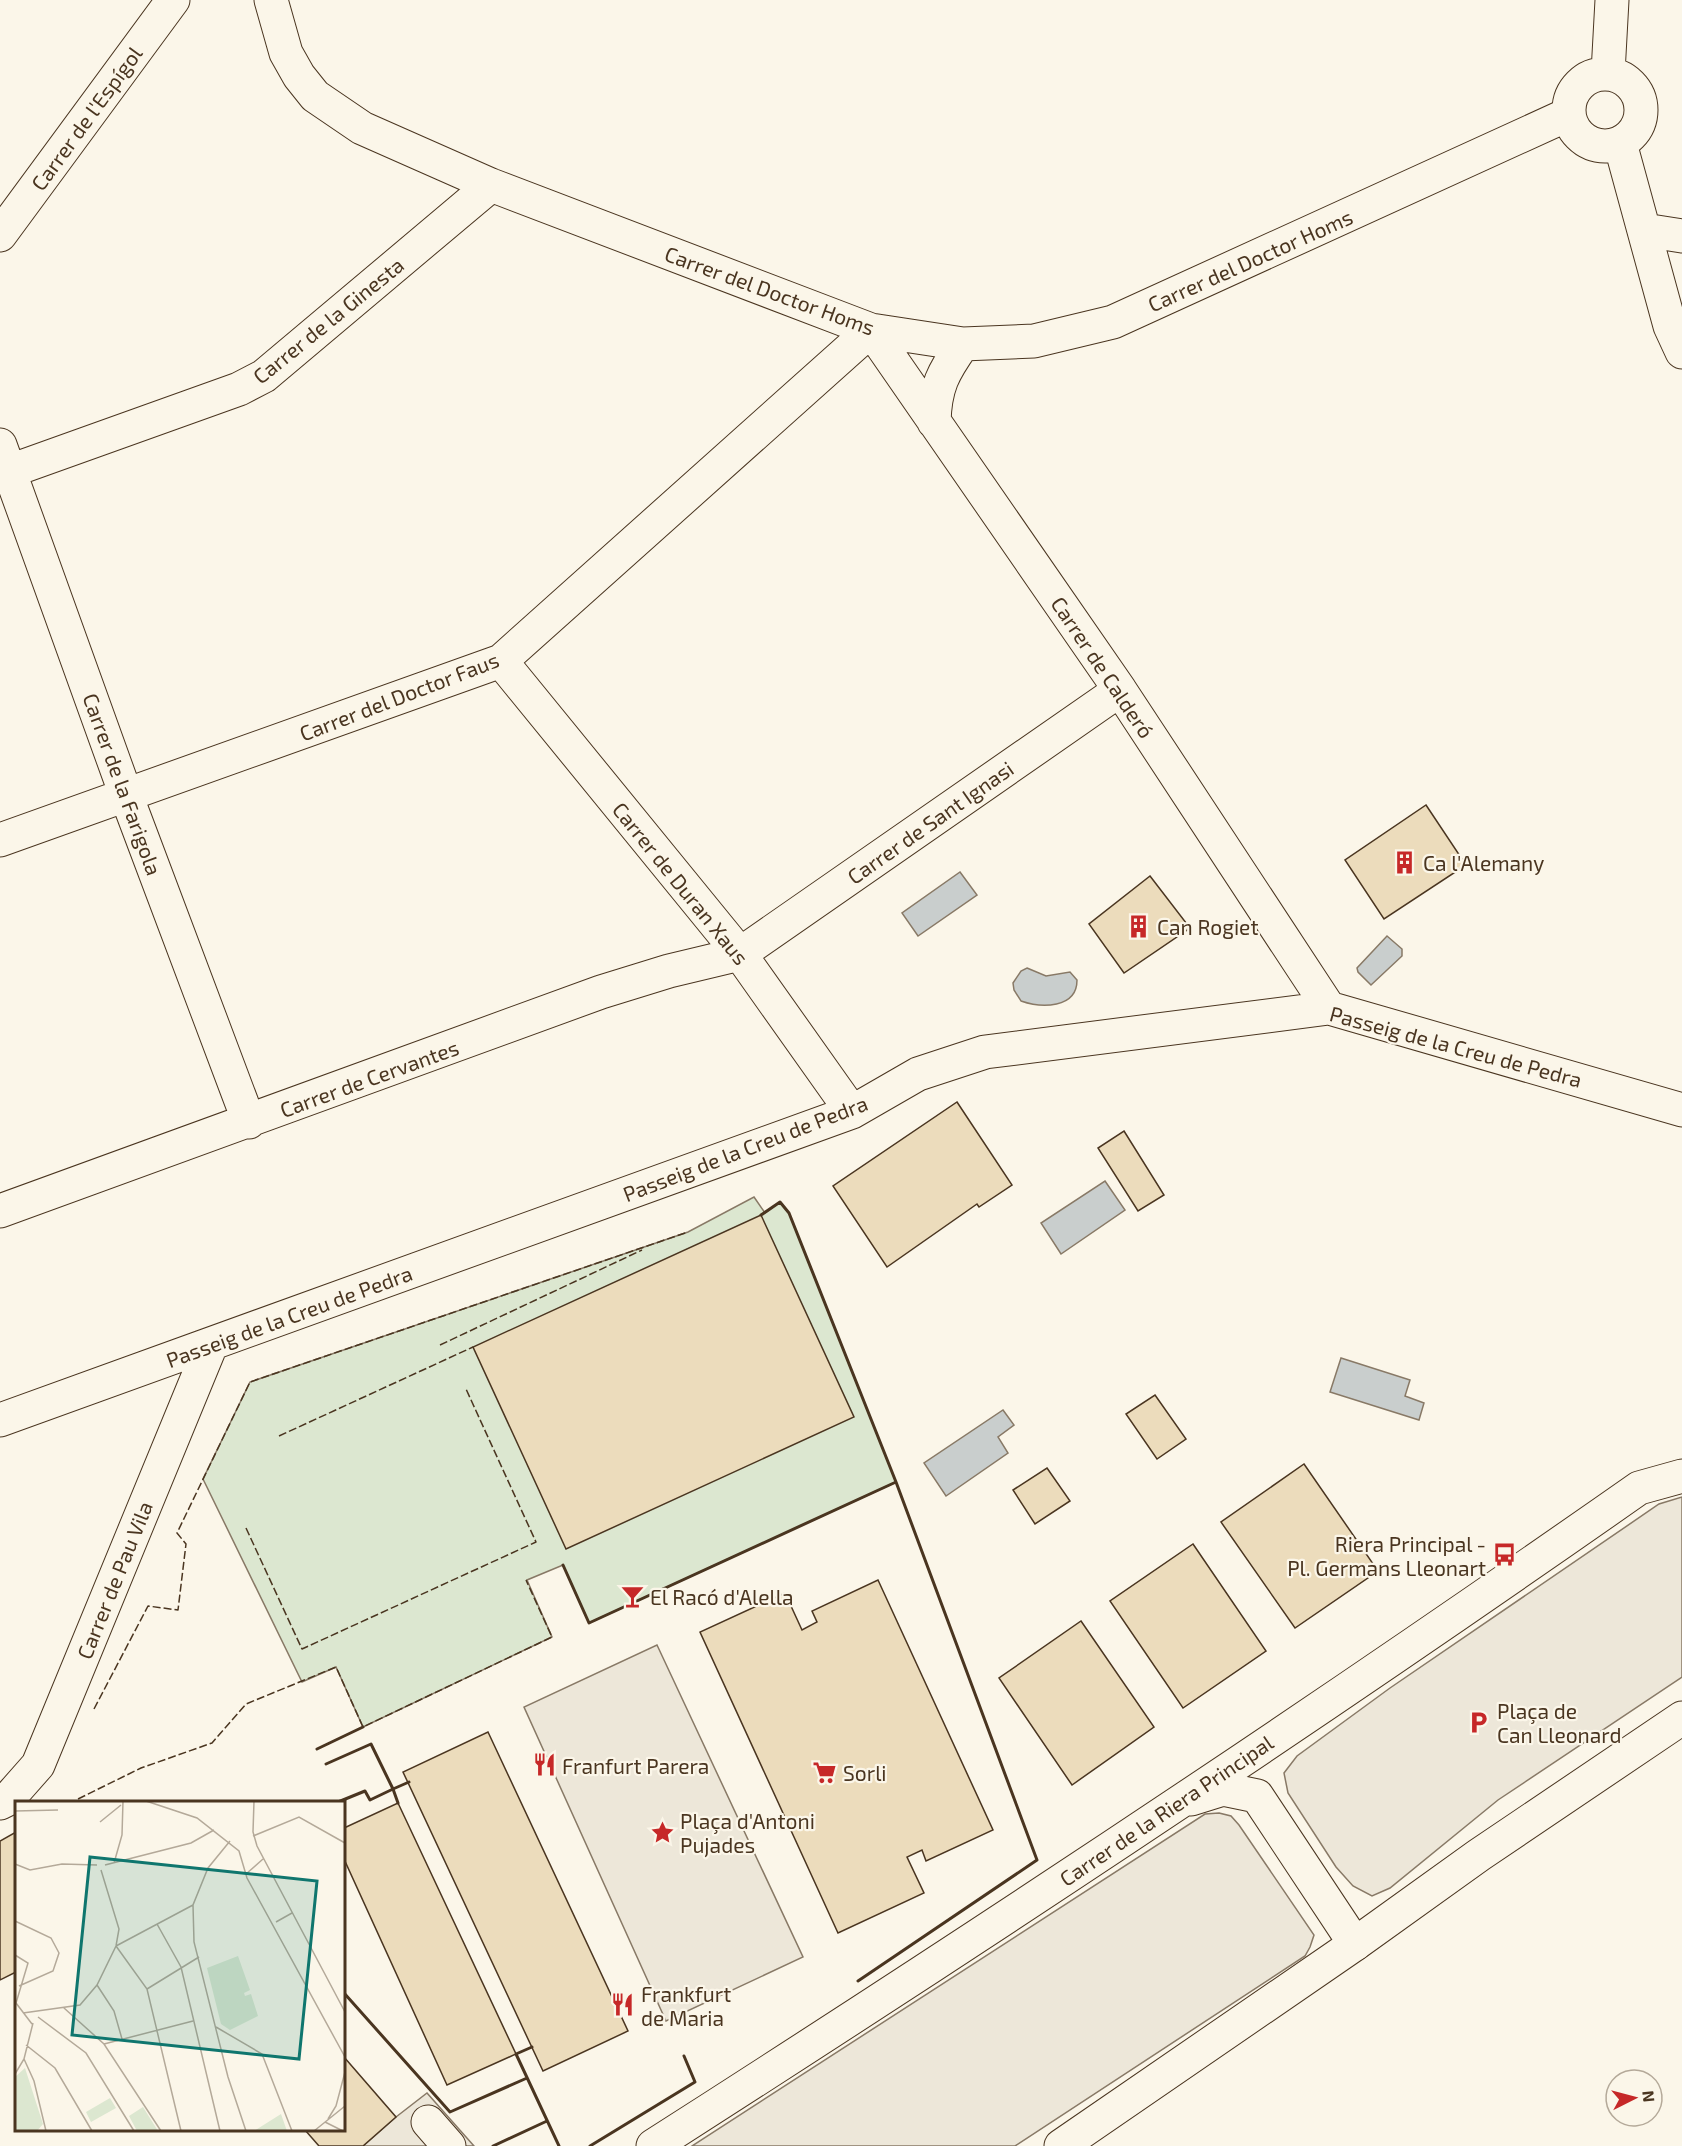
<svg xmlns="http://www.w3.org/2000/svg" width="1682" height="2146" viewBox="0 0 1682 2146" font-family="'Exo 2',sans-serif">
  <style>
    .green { fill: #dce7d0; stroke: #887966; stroke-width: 1.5 }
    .parking { fill: #ede7d9; stroke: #887966; stroke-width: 1.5 }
    .water { fill: #c9cecd; stroke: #887966; stroke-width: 1.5 }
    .building { fill: #ecdcbc; stroke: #4a3520; stroke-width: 1.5 }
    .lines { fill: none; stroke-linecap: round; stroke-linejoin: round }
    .minor-casing { stroke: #4a3520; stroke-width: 35 }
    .major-casing { stroke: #4a3520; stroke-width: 35 }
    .minor { stroke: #fbf6e9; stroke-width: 33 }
    .major { stroke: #fbf6e9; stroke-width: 33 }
    .fence { stroke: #4a3520; stroke-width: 1.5; stroke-dasharray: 8 3; stroke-linecap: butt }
    .wall { stroke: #4a3520; stroke-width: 3 }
    .labels { text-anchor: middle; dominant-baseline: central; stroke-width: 4.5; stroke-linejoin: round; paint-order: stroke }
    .street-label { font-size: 21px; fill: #4a3520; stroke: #fbf6e9 }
    .poi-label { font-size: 21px; fill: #4a3520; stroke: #fbf6e9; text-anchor: start }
    .inset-road { fill: none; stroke: #b4a999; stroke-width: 1.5 }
    .view { fill: #0f766e; fill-opacity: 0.15; stroke: #0f766e; stroke-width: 3 }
    .inset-edge { fill: none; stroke: #4a3520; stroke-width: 3 }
  </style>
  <rect width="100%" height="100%" fill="#fbf6e9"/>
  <path class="green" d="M754 1197 765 1213 780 1202 789 1213 896 1482 589 1623 563 1565 527 1580 552 1637 363 1727 336 1667 302 1682 203 1479 250 1382 688 1232Z"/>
  <path class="parking" d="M1682 1497V1677L1498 1800 1390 1888 1372 1896 1353 1886 1336 1867 1288 1793 1284 1773 1297 1756 1390 1688 1659 1504Z
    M657 1645 803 1957 666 2021 524 1707Z
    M1219 1813 1231 1816 1239 1825 1314 1935 1310 1947 1305 1956 1015 2146H692L1205 1814Z
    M427 2093 474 2146H363L396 2117Z"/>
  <path class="water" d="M960 872 977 895 918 936 902 913Z
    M1387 936 1402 949V956L1371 985 1358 972 1357 968Z
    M1027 968 1046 976 1070 972 1077 980C1077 1009 1041 1008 1021 1001L1014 990 1013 983 1021 971Z
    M1105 1181 1125 1210 1061 1254 1041 1223Z
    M1341 1358 1410 1380 1405 1396 1424 1403 1419 1420 1330 1392Z
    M1003 1410 1014 1425 998 1437 1008 1453 946 1496 924 1463Z"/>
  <path class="building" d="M1426 805 1466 865 1384 919 1345 860Z
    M1150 876 1190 928 1124 973 1089 924Z
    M957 1102 1012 1185 979 1207 977 1204 887 1267 833 1186Z
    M1124 1131 1164 1195 1138 1211 1098 1148Z
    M761 1215 854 1417 566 1549 473 1347Z
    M1155 1395 1186 1439 1157 1459 1126 1414Z
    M1304 1464 1378 1571 1295 1628 1221 1522Z
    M1047 1468 1070 1501 1035 1524 1013 1490Z
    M1193 1544 1266 1651 1183 1708 1110 1601Z
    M878 1580 993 1830 926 1861 922 1850 907 1857 924 1893 838 1933 700 1632 785 1593 802 1630 817 1622 812 1611Z
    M1081 1621 1154 1727 1072 1785 999 1678Z
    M488 1732 628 2031 543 2071 403 1772Z
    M398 1803 516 2054 447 2085 344 1859V1828Z
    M16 1832V1972L0 1980V1841Z
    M344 2057 396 2117 363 2146H319L305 2130H344Z"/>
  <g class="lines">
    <defs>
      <path id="minor" d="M271 0 286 53 299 76 315 96 362 128 491 185 871 330 963 344 1034 341 1113 322 1569 114
        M1608 73 1612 0
        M1569 110a36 36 0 1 1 72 0a36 36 0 1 1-72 0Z
        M1620 143 1670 326 1682 352
        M1644 230 1682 236
        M0 235 173 0
        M871 330 1120 690 1329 1008
        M934 422C935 387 943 372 963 344
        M0 445 126 795 249 1122
        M10 471 239 389 264 376 491 185
        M501 661 740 954 852 1112
        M0 840 501 661 871 330
        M0 1211 601 992 669 971 740 954 1120 690
        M0 1420 852 1112 918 1074 985 1052 1329 1008 1682 1110
        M1191 1799 1223 1789 1257 1796 1355 1944
        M0 1803 8 1799 38 1765 211 1345
        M428 2122 449 2146
        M653 2146C986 1933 1315 1715 1639 1488L1682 1476"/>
      <path id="major" d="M1061 2146 1355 1944 1479 1855 1682 1718"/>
    </defs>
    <use href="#minor" class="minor-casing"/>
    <use href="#major" class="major-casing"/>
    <use href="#minor" class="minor"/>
    <use href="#major" class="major"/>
    <path class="fence" d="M440 1345 642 1250
      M279 1436 473 1347
      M246 1528 302 1649 536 1542 466 1389
      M94 1709 148 1606 178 1610 186 1544 177 1533 250 1382 688 1232
      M78 1799 141 1768 212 1743 246 1704 336 1667 363 1727 552 1637 526 1580"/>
    <path class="wall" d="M563 1565 589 1623 896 1482 789 1213 780 1202 761 1215
      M317 1749 363 1727
      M326 1764 371 1744 393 1789 370 1800 365 1791 338 1802
      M398 1803 393 1789 409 1782
      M858 1981 1037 1860 896 1482
      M344 1993 450 2112 527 2078
      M532 2047 516 2054 559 2146
      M493 2146 547 2121
      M590 2146 695 2082 684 2056"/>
  </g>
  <defs>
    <symbol id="building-bare" viewBox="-9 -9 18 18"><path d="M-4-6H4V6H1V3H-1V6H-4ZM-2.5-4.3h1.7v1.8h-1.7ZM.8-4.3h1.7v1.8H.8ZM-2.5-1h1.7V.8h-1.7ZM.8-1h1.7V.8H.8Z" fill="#c62828" stroke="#fbf6e9" stroke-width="2.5" paint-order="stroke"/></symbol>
    <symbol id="bus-bare" viewBox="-9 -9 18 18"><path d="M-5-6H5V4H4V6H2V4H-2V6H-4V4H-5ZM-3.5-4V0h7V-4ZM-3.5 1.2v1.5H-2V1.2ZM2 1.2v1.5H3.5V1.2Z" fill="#c62828" stroke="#fbf6e9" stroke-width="2.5" paint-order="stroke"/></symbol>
    <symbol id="bar-bare" viewBox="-9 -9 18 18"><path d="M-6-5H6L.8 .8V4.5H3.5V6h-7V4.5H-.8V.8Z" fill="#c62828" stroke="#fbf6e9" stroke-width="2.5" paint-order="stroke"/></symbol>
    <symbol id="parking-bare" viewBox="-9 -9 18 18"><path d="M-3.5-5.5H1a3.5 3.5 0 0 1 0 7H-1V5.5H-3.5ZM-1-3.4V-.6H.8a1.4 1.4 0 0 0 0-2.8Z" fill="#c62828" stroke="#fbf6e9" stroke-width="2.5" paint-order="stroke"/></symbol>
    <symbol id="restaurant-bare" viewBox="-9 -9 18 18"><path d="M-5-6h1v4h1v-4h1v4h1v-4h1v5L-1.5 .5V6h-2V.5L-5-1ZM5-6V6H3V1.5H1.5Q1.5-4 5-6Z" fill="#c62828" stroke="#fbf6e9" stroke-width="2.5" paint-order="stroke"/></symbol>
    <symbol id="supermarket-bare" viewBox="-9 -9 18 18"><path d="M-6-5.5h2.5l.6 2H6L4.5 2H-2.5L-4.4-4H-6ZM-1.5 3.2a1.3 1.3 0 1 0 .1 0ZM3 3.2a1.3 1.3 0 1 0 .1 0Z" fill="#c62828" stroke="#fbf6e9" stroke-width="2.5" paint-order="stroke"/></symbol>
    <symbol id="sight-bare" viewBox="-9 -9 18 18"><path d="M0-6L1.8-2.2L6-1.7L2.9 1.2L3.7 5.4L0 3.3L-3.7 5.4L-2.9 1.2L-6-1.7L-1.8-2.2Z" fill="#c62828" stroke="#fbf6e9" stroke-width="2.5" paint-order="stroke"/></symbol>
  </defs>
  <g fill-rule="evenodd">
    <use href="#building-bare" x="1388" y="846" width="33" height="33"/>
    <use href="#building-bare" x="1122" y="910" width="33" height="33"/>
    <use href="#bus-bare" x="1488" y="1538" width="33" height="33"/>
    <use href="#bar-bare" x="616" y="1580" width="33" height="33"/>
    <use href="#parking-bare" x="1462" y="1706" width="33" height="33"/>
    <use href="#restaurant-bare" x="528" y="1748" width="33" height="33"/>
    <use href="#supermarket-bare" x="808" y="1756" width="33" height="33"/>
    <use href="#sight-bare" x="646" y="1816" width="33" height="33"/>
    <use href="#restaurant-bare" x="606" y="1988" width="33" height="33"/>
  </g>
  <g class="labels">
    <g class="street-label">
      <text transform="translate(86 118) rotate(-54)">Carrer de l'Espígol</text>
      <text transform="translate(1250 260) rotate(-24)">Carrer del Doctor Homs</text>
      <text transform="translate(770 290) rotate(20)">Carrer del Doctor Homs</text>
      <text transform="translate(328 320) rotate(-39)">Carrer de la Ginesta</text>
      <text transform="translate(1103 667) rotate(56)">Carrer de Calderó</text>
      <text transform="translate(399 696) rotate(-21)">Carrer del Doctor Faus</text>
      <text transform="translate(123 784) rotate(70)">Carrer de la Farigola</text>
      <text transform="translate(930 822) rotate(-35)">Carrer de Sant Ignasi</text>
      <text transform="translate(681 883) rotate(51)">Carrer de Duran Xaus</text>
      <text transform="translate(1456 1046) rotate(15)">Passeig de la Creu de Pedra</text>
      <text transform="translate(369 1078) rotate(-20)">Carrer de Cervantes</text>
      <text transform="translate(745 1148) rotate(-21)">Passeig de la Creu de Pedra</text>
      <text transform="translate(289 1316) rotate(-20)">Passeig de la Creu de Pedra</text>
      <text transform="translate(114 1580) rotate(-68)">Carrer de Pau Vila</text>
      <text transform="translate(1166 1810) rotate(-34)">Carrer de la Riera Principal</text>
    </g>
    <g class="poi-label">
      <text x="1423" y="862">Ca l'Alemany</text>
      <text x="1157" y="926">Can Rogiet</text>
      <text x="1486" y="1543" text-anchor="end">Riera Principal -<tspan x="1486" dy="24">Pl. Germans Lleonart</tspan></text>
      <text x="650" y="1596">El Racó d'Alella</text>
      <text x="1497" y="1710">Plaça de<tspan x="1497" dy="24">Can Lleonard</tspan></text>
      <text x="562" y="1765">Franfurt Parera</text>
      <text x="843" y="1772">Sorli</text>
      <text x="680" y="1820">Plaça d'Antoni<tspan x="680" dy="24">Pujades</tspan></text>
      <text x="641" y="1993">Frankfurt<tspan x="641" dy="24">de Maria</tspan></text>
    </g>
  </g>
  <g transform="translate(15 1801)">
    <rect width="330" height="330" fill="#fbf6e9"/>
    <path d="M223 155 235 189 229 192 230 195 236 193 243 215 215 229 206 223 192 167ZM10 267 28 323 22 330H0V276ZM95 297 101 307 76 321 71 311ZM128 306 143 330H122L114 315ZM266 313 272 330H239Z" fill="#dce7d0"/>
    <path class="inset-road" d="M131 0 182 17 224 50 232 77 330 256M239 0 238 31 242 45 330 211M0 10 43 9M85 21 106 4M238 35 284 16 330 42M215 40 193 67 178 104 179 141 213 276 231 330M99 62 107 34 108 0M0 63 15 69 47 63 82 64M90 64 176 42 199 29M231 73 248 58M0 120 36 137 44 152 38 170 4 185M261 121 277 112M142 123 166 166 205 330M101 145 132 188 166 330M101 145 178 104M0 154 13 162 1 202 17 223M82 184 99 210 107 238M132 188 184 156M49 207 89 243 146 330M8 212 65 204 82 184 101 145 104 128 86 69M23 216 71 252 119 330M201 226 247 253 277 330M89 243 178 220M11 244 40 267 77 330M9 258 19 280 31 330M0 273 9 258 18 222M313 318 321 305 330 271M310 321 328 330M299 330 330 305"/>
    <path class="view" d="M75 56 302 80 284 258 57 234Z"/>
    <rect width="330" height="330" class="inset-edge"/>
  </g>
  <g transform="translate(1634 2098) rotate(84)"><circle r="28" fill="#fbf6e9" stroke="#b4a999" stroke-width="1.5"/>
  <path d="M0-4.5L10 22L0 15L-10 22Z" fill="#c62828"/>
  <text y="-9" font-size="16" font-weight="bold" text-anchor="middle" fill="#4a3520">N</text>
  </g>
</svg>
